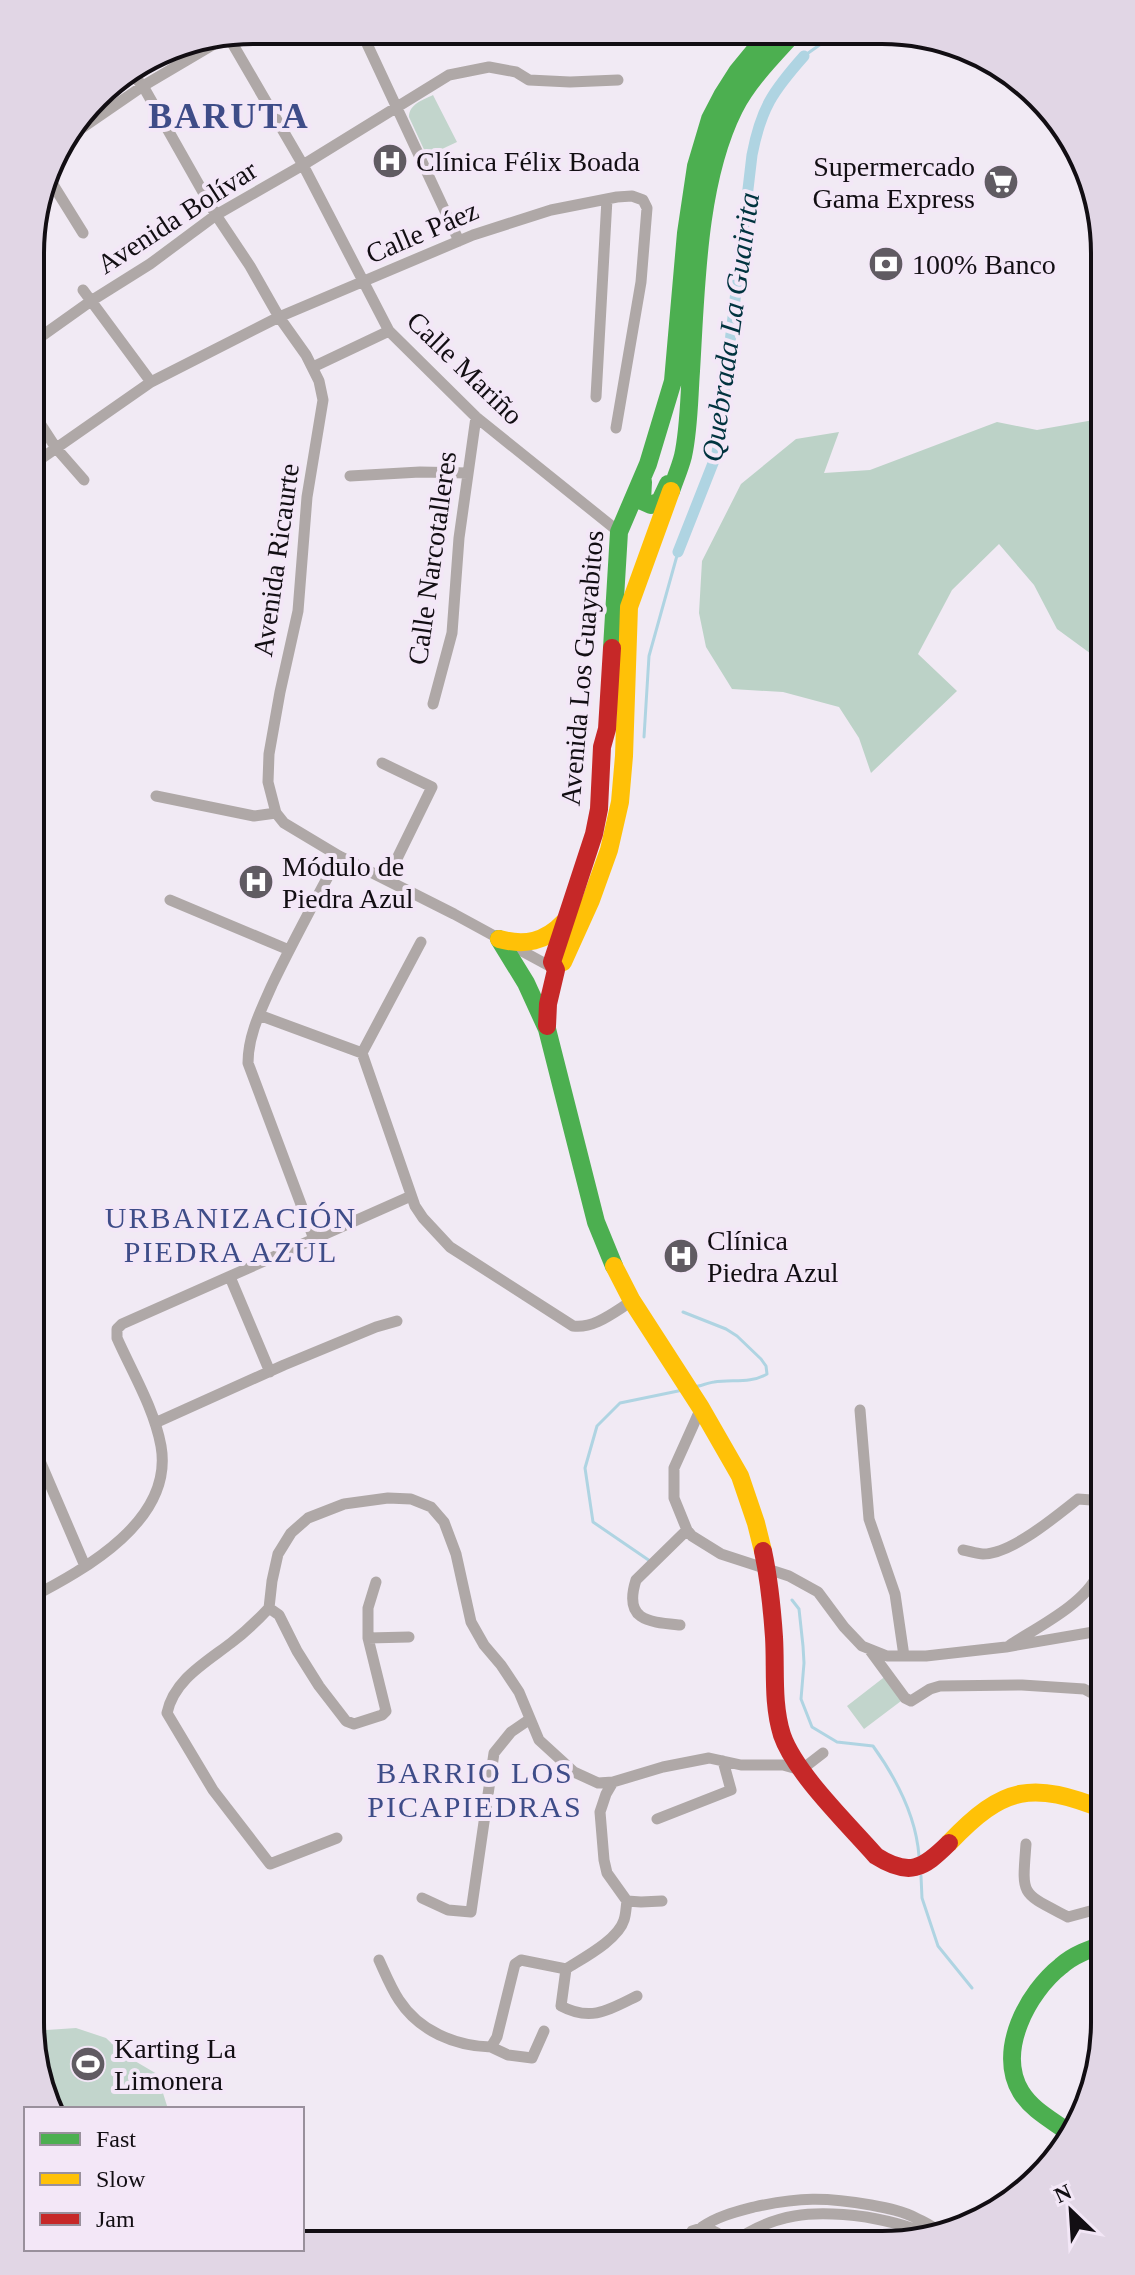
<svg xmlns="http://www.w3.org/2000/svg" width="1135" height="2275" viewBox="0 0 1135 2275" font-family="Georgia,serif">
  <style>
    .green { fill: #c2d5cc }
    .forest { fill: #bcd2c7 }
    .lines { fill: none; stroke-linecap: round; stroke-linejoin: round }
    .stream { stroke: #afd4e2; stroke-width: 3 }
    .canal { stroke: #afd4e2; stroke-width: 11 }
    .street { stroke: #afa8a7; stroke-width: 11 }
    .fast { stroke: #4caf50; stroke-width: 18 }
    .slow { stroke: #ffc107; stroke-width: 18 }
    .jam { stroke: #c62828; stroke-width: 18 }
    .labels { text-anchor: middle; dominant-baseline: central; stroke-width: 8; stroke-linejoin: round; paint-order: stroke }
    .poi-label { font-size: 28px; fill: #120e13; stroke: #f3e7f7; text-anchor: start }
    .street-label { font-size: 28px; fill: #120e13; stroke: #f3e7f7 }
    .water-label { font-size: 30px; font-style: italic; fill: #00333f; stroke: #f3e7f7 }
    .neighbourhood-label { font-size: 30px; letter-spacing: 2px; fill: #3e4c88; stroke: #f3e7f7 }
    .district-label { font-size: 36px; font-weight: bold; letter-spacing: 2px; fill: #3e4c88; stroke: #f3e7f7 }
    .rim { fill: none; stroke: #120e13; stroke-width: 4 }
  </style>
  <rect width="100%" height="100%" fill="#f1eaf4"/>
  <path class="green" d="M433 95 457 142 427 156 409 117C409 104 423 100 433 95Z
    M887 1675 905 1698 864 1729 847 1706Z
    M76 2028 106 2038 123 2054 157 2074 168 2109H52L42 2093 32 2031Z"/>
  <path class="forest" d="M1105 418V659H1098L1057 629 1034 585 999 544 952 590 918 654 957 691 871 773 859 738 839 707 783 692 732 689 706 647 699 613 702 561 741 484 796 439 839 432 824 473 870 470 997 422 1037 430Z"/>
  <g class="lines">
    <path class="stream" d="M804 56 835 34
      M644 737 649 656 678 552
      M683 1312 726 1329 737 1336 761 1359 766 1366 767 1374C750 1384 732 1379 714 1382 707 1383 701 1386 694 1387
      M650 1561 593 1522 585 1468 597 1426 620 1403 683 1390
      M792 1600 799 1609 803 1646 804 1663 801 1699 812 1727 837 1742 873 1746C896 1778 916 1816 919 1856
      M921 1876 922 1898 938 1946 972 1988"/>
    <path class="canal" d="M678 552 717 453 752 155C761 108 773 91 804 56"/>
    <path class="street" d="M361 31 459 241
      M228 36 303 165 389 331 476 417 619 532
      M129 71 143 86 216 215 250 266 279 317 306 355 319 381 323 400 307 497 298 611 280 692 269 754 268 782 276 813 284 823 339 856 454 914 555 969
      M63 141 143 86 231 34
      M47 175 83 233
      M83 290 151 382
      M32 343 91 301 150 264 216 215 303 165 449 75 489 67 516 72 529 80 570 82 618 80
      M313 367 389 331
      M596 397 607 199
      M32 411 56 448 84 480
      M32 465 151 382 279 317 473 235 551 210 617 197 632 196 643 200 647 208 641 282 616 428
      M350 476 420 472 468 473
      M433 704 452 633 459 538 476 417
      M382 763 432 787 387 879
      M156 796 254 816 276 813
      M339 856C316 899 293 941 272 985 261 1010 248 1035 248 1063L314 1239 411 1196
      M170 900 289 950
      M421 942 362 1053 415 1206 423 1218 450 1247 573 1326C594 1329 614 1312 632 1301
      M259 1015 362 1053
      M230 1277 270 1372
      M701 1408 674 1468V1498L687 1530 692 1536 721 1554 789 1576 818 1592 844 1627 862 1646 887 1656H926L1006 1647 1105 1630
      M860 1410 869 1519 895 1594 904 1656
      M155 1423 284 1365 376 1327 397 1321
      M31 1440 85 1566
      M963 1550C969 1551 977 1554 983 1554 1012 1554 1056 1516 1078 1499L1105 1501
      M376 1582 368 1608V1638L386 1711 382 1715 354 1724 346 1721 319 1686 297 1651 279 1615 269 1608 272 1581 278 1554 291 1533 308 1518 344 1504 388 1498 411 1499 431 1507 444 1522 456 1554 471 1622 484 1645 501 1665 519 1692 539 1740 574 1772 598 1783 613 1782 663 1767 709 1758 741 1765H783L801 1770 823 1753
      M30 1598C86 1569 174 1520 161 1446 154 1408 132 1372 117 1338V1329L122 1324 314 1239
      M269 1608C257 1621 244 1633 231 1643 205 1663 174 1680 167 1713L213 1790 270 1864 337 1838
      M680 1625C649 1622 623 1621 636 1580L687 1530
      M368 1638 409 1637
      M1010 1645C1036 1628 1085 1604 1098 1574 1102 1565 1102 1553 1105 1543
      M869 1649 905 1698 911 1701 930 1689 940 1686 1022 1685 1084 1689 1105 1700
      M613 1782 606 1794 600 1812 604 1860 607 1873 627 1901C626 1907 626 1914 624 1920 618 1940 583 1958 566 1969L561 2006C591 2022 609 2010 637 1996
      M657 1819 731 1790 723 1761
      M1026 1844C1022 1897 1020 1892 1068 1917L1105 1907
      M422 1898 448 1910 471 1912 494 1753 511 1732 530 1719
      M627 1901 641 1902 662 1901
      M379 1960C385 1973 391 1988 399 2000 419 2031 455 2046 491 2047L497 2037 515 1964 521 1960 566 1969
      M491 2047 508 2055 532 2058 544 2031
      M702 2227C718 2216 735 2212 754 2207 799 2197 826 2197 871 2205 887 2208 903 2211 918 2219 928 2223 936 2229 945 2235
      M686 2244 692 2231 705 2227 717 2233 721 2245
      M729 2245C774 2212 813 2210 866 2217 889 2221 912 2226 933 2237"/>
    <path class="fast" d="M643 482 642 501 651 505 660 501 668 484
      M671 491C675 479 680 468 683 456 689 429 689 399 691 371 696 290 697 183 734 109 748 81 773 56 794 33
      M612 648 619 532 648 464 673 381 686 233 696 166 710 119 723 94 737 72 769 33
      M499 939 526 983 547 1029 596 1222 614 1266
      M1068 2132C1052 2120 1032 2110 1021 2092 996 2051 1028 1992 1061 1966 1073 1955 1090 1949 1105 1944"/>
    <path class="slow" d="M499 939C525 946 545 942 564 922
      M563 962 591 900 609 850 620 802 624 756 629 607 671 491
      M614 1266 632 1301 701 1408 740 1476 756 1523 763 1551
      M949 1843C1004 1785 1032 1781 1105 1810"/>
    <path class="jam" d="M547 1026 548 1004 556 970 552 962 594 834 599 809 602 747 607 729 612 648
      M763 1551C769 1579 772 1608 774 1637 776 1669 772 1703 782 1735 795 1773 848 1824 876 1856 909 1877 923 1869 949 1843"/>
  </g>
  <defs>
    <symbol id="hospital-disc" viewBox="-11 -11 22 22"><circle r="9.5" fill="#605b62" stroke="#f3e7f7"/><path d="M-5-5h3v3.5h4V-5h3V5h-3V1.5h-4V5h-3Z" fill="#fff"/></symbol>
    <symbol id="supermarket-disc" viewBox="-11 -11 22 22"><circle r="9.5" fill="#605b62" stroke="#f3e7f7"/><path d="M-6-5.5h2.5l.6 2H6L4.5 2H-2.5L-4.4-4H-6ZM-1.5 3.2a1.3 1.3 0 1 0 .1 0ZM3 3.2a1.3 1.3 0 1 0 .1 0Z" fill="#fff"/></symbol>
    <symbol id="bank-disc" viewBox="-11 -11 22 22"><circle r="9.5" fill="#605b62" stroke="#f3e7f7"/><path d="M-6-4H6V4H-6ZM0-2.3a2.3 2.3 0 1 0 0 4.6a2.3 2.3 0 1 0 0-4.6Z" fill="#fff"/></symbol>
    <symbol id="stadium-disc" viewBox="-11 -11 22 22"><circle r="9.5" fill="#605b62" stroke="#f3e7f7"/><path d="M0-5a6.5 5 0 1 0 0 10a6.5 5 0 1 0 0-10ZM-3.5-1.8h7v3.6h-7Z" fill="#fff"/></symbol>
  </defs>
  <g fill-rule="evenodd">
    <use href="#hospital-disc" x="370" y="141" width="40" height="40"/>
    <use href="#supermarket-disc" x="981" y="162" width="40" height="40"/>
    <use href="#bank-disc" x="866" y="244" width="40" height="40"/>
    <use href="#hospital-disc" x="236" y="862" width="40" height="40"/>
    <use href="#hospital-disc" x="661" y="1236" width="40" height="40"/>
    <use href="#stadium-disc" x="68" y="2044" width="40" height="40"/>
  </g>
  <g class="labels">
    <g class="poi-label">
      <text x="416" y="161">Clínica Félix Boada</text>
      <text x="975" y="166" text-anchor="end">Supermercado<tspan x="975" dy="32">Gama Express</tspan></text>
      <text x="912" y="264">100% Banco</text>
      <text x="282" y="866">Módulo de<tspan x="282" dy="32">Piedra Azul</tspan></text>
      <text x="707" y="1240">Clínica<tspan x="707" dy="32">Piedra Azul</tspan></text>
      <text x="114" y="2048">Karting La<tspan x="114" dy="32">Limonera</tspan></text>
    </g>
    <g class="street-label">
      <text transform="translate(177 217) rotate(-33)">Avenida Bolívar</text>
      <text transform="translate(422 232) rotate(-23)">Calle Páez</text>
      <text transform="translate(465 368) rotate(44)">Calle Mariño</text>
      <text transform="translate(432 558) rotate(-82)">Calle Narcotalleres</text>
      <text transform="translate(276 560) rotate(-82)">Avenida Ricaurte</text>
      <text transform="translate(582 668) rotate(-85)">Avenida Los Guayabitos</text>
    </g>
    <g class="water-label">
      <text transform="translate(730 327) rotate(-82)">Quebrada La Guairita</text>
    </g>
    <g class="neighbourhood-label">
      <text x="231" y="1217">URBANIZACIÓN<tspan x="231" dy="34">PIEDRA AZUL</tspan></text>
      <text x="475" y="1772">BARRIO LOS<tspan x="475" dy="34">PICAPIEDRAS</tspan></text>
    </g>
    <g class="district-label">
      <text x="229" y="116">BARUTA</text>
    </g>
  </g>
  <path d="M0 0H1135V2275H0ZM253 44H882A209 209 0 0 1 1091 253V2022A209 209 0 0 1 882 2231H253A209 209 0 0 1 44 2022V253A209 209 0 0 1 253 44Z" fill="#e1d6e5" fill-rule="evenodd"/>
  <path class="rim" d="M253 44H882A209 209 0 0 1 1091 253V2022A209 209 0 0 1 882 2231H253A209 209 0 0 1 44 2022V253A209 209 0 0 1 253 44Z"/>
  <rect x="24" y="2107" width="280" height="144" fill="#f3e7f7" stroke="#99909c" stroke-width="2"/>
  <rect x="40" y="2133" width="40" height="12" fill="#4caf50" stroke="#99909c" stroke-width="2"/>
  <text x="96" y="2147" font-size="24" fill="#120e13">Fast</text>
  <rect x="40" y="2173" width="40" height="12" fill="#ffc107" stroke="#99909c" stroke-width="2"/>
  <text x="96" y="2187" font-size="24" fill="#120e13">Slow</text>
  <rect x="40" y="2213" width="40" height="12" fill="#c62828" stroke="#99909c" stroke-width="2"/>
  <text x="96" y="2227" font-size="24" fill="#120e13">Jam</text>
  <g transform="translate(1071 2211) rotate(335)" stroke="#f3e7f7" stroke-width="6" paint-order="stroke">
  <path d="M0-6L14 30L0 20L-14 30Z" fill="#120e13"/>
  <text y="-12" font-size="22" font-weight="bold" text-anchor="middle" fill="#120e13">N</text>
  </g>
</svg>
